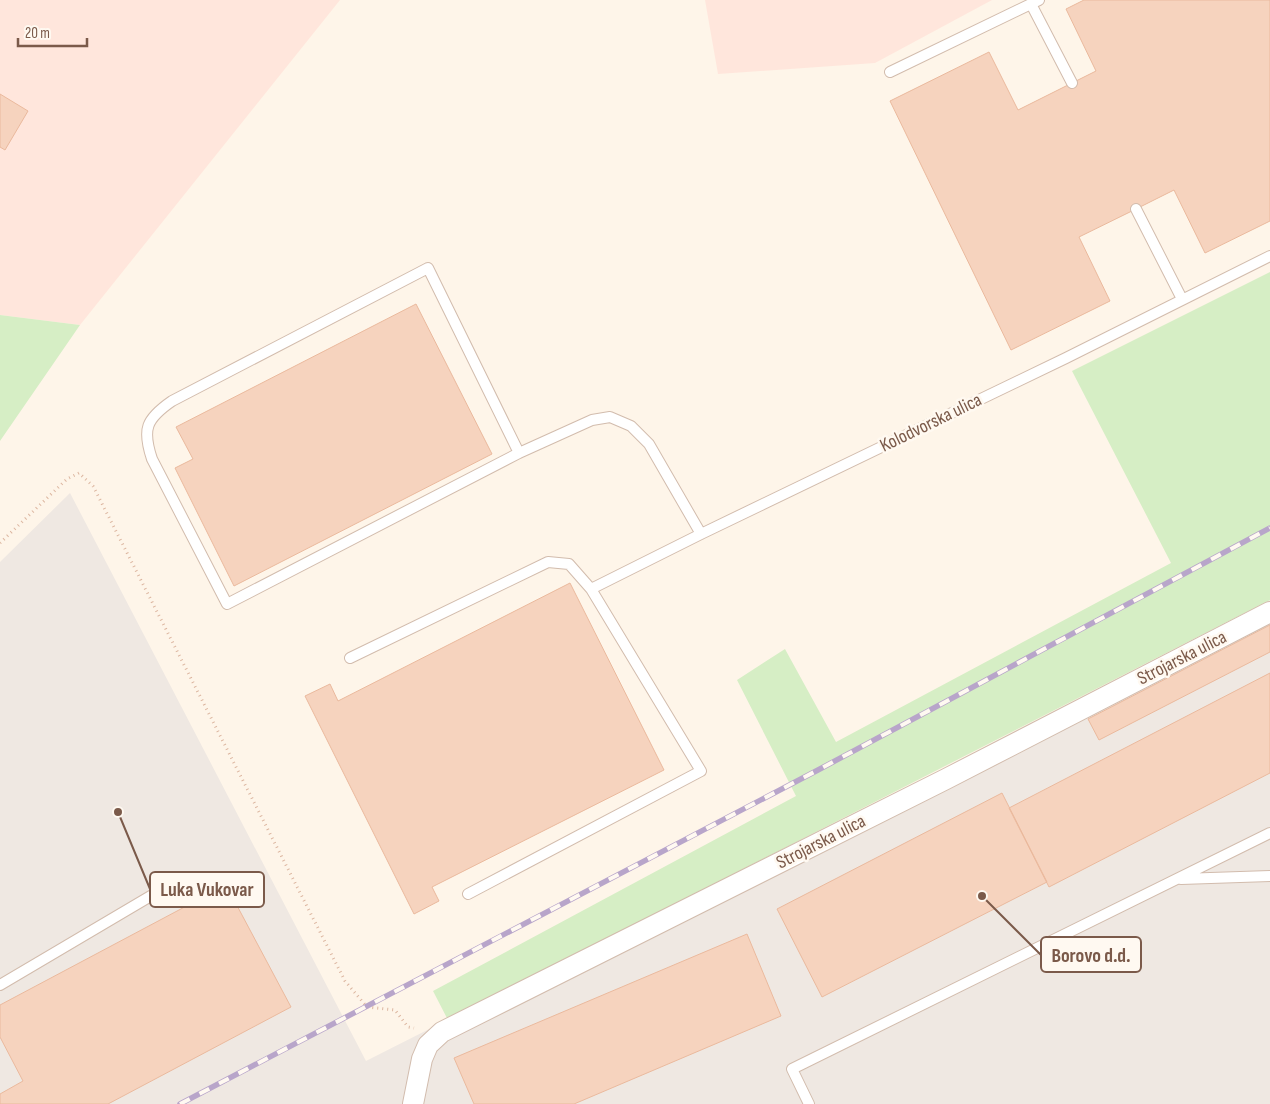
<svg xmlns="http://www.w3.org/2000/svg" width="1270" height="1104" viewBox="0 0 1270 1104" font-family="'Sofia Sans Condensed',sans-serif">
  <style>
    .commercial { fill: #ffe6dc }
    .industrial { fill: #efe8e2 }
    .green { fill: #d6eec5 }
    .building { fill: #f6d3be; stroke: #eab99d }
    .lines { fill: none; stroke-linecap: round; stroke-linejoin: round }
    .service-casing { stroke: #d2bcad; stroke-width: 12 }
    .minor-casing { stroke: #d2bcad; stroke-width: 22 }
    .path { stroke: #dcb6a0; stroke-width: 3; stroke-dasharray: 1 4; stroke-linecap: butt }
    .service { stroke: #fff; stroke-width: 10 }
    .minor { stroke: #fff; stroke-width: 20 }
    .rail-casing { stroke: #b8a5ca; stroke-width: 5.5 }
    .rail { stroke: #fff9f1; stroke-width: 4; stroke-dasharray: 11; stroke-linecap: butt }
    .labels { text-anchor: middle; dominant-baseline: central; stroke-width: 5; stroke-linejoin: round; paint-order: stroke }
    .street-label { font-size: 19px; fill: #7b5a4a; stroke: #fff9f1 }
    .leader { fill: none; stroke: #7b5a4a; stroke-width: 2 }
    .callout-dot { fill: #7b5a4a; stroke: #fff9f1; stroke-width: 2 }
    .callout { fill: #fff9f1; stroke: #7b5a4a; stroke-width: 2 }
    .callout-label { font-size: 20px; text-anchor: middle; font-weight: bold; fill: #7b5a4a }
  </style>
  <rect width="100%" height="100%" fill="#fef5e9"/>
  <path class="commercial" d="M0 0H340L80 325 0 315Z
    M705 0H992L875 63 718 74Z"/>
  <path class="industrial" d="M70 493 366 1061 939 771 1270 600V1104H0V562Z"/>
  <path class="green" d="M1270 272V600L448 1020 433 991 796 796 737 680 785 649 836 742 1171 563 1072 371Z
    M0 315 80 325 0 441Z"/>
  <path class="building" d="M1084 0H1270V221L1205 253 1174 190 1136 209 1079 237 1110 301 1011 350 890 101 989 52 1018 110 1096 71 1066 9Z
    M0 94 28 111 5 150 0 147Z
    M416 304 492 454 234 586 175 468 193 459 176 427Z
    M570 583 664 770 432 887 439 901 414 914 305 696 330 684 338 701Z
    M1270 625V652L1099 740 1088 719Z
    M1270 673V773L1049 887 1009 808Z
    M1002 793 1047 882 822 997 777 909Z
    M226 885 291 1007 108 1104H0V1094L23 1081 0 1037V1005Z
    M747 934 781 1016 574 1104H474L454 1058Z"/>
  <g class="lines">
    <defs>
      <path id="service" d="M1031 4 1072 83
        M890 72 1039 0
        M1136 209 1182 299
        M519 453 428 268 172 401C146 419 142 429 152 459L227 604 519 453 592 420 610 417 631 426 649 444 701 534
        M591 589 701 534 1066 358 1270 256
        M350 658 548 562 569 564 591 589 701 771 468 894
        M1181 879 1270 876
        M0 985 171 884
        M809 1104 792 1069 1270 833"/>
      <path id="minor" d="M413 1104 422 1059 428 1045 442 1032 946 779 1270 612"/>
    </defs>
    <use href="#service" class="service-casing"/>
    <use href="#minor" class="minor-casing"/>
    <path class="path" d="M0 543 67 479 79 473 93 486 345 981 367 1007 395 1010 408 1027 414 1028"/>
    <use href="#service" class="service"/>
    <use href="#minor" class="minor"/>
    <defs>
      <path id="rail" d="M180 1104 818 770 1270 528"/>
    </defs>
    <use href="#rail" class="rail-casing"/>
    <use href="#rail" class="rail"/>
  </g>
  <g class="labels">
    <g class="street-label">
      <text transform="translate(931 423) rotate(-26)">Kolodvorska ulica</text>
      <text transform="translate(1182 658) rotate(-27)">Strojarska ulica</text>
      <text transform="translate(821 842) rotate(-27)">Strojarska ulica</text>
    </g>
  </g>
  <path class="leader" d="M118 812L150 889M982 896L1041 955"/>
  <g class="callout-dot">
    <circle cx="118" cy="812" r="5"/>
    <circle cx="982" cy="896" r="5"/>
  </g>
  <g class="callout">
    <rect x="150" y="872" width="114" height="35" rx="5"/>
    <rect x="1041" y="937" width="100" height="35" rx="5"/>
  </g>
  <g class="callout-label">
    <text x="207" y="896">Luka Vukovar</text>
    <text x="1091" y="962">Borovo d.d.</text>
  </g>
  <path d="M18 38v8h69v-8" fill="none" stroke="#7b5a4a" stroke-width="2.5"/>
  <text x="25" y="38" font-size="15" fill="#7b5a4a" stroke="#fff9f1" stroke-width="4" paint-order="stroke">20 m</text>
</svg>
